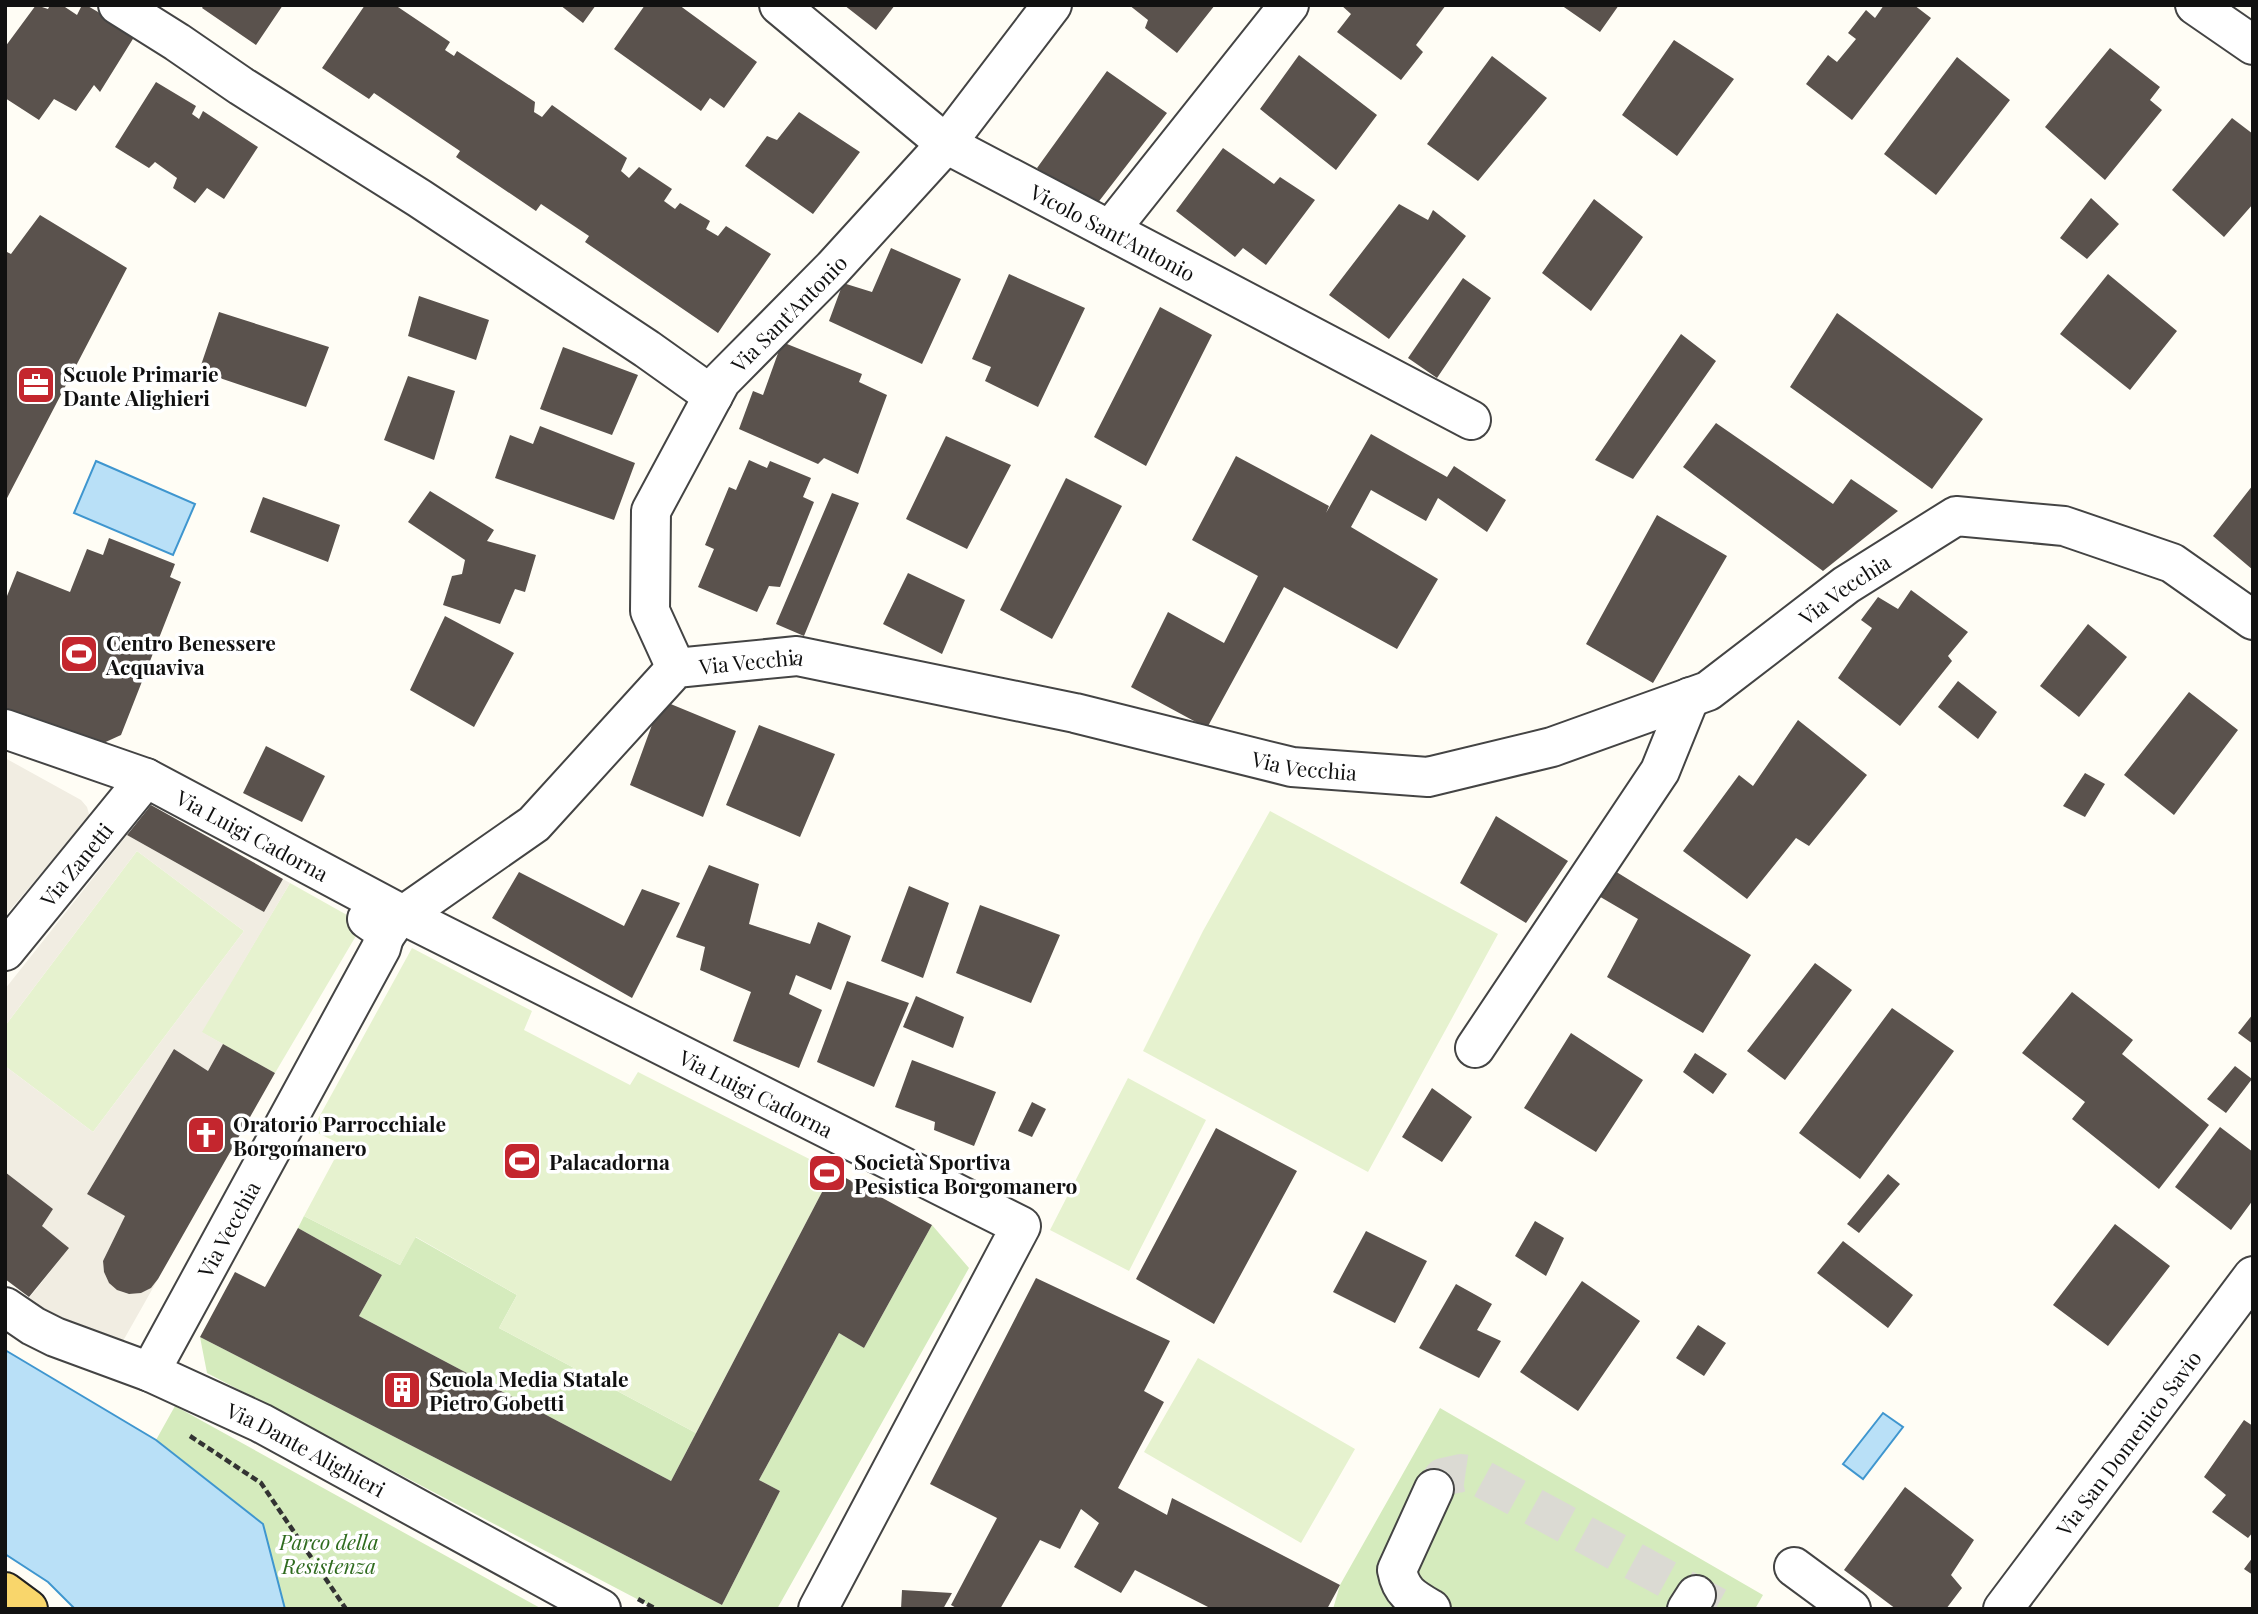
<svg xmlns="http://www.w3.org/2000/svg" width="2258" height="1614" viewBox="0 0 2258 1614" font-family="'Playfair Display',serif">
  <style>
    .green { fill: #d5ebbd }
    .pitch { fill: #e6f2cf }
    .plaza { fill: #f1ede2 }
    .water { fill: #b9e0f7; stroke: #3f96cf; stroke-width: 2 }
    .building { fill: #5a524d }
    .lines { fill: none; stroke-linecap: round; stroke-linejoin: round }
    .minor-tunnel { stroke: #dbdad3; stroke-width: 38; stroke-dasharray: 38 19; stroke-linecap: butt }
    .minor-casing { stroke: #444; stroke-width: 42 }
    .major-casing { stroke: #222; stroke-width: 42 }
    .path { stroke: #333; stroke-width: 4.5; stroke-dasharray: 7 3.5; stroke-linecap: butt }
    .minor { stroke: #fff; stroke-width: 38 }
    .major { stroke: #f9d66b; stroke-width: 38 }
    .labels { text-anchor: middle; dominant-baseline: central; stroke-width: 7; stroke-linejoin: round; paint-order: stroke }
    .street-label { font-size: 21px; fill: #111; stroke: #fff }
    .poi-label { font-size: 21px; font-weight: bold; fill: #111; stroke: #fff; text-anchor: start }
    .park-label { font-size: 21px; font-style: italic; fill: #2f6b1f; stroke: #fff }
  </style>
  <rect width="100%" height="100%" fill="#fffdf5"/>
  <path class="green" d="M304 1216 400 1265 415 1237 517 1295 499 1328 696 1433 671 1481 359 1316 382 1275 298 1228Z
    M932 1225 969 1268 777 1609H656L207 1373 200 1337 722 1605 780 1491 759 1480 839 1333 864 1348Z
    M175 1406 542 1609H285L263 1524 156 1440Z
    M1440 1408 1763 1595 1755 1609H1333L1340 1585Z"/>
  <path class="pitch" d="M1270 811 1498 934 1368 1172 1143 1051 1203 931Z
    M137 851 244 931 93 1132 5 1066V1026Z
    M290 883 363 924 275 1073 201 1032Z
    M412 948 532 1011 524 1030 630 1085 638 1072 833 1171 696 1433 499 1328 517 1295 416 1237 400 1265 304 1216 342 1145 312 1130Z
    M1128 1078 1206 1120 1129 1271 1050 1230Z
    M1198 1358 1355 1449 1301 1543 1144 1452Z"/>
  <path class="plaza" d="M5 758 81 800 87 807 89 814V817L5 916Z
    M127 835 264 912 283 879 290 883 202 1032 223 1044 208 1071 174 1049 87 1194 125 1216 103 1261 104 1272 109 1283 118 1290 128 1294 140 1293 151 1288 158 1279 123 1341 67 1321 26 1302 69 1248 42 1226 53 1209 5 1172V1066L93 1132 244 931 137 851 5 1026V989Z"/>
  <path class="water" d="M96 461 195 504 173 555 74 513Z
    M5 1350 156 1440 263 1524 285 1609H75L48 1582 5 1554Z
    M1883 1413 1903 1427 1863 1479 1843 1464Z"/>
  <path class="building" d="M36 5 48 9 50 5H62L77 15 82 5H86L136 34 100 92 94 85 76 111 54 99 39 120 5 98V47Z
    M204 5H283L256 45 202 8Z
    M365 5H395L450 42 445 50 454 56 457 51 535 102 534 112 542 117 552 105 627 158 621 171 629 178 639 167 672 189 664 201 675 209 680 203 710 221 706 229 718 236 726 226 771 254 718 333 585 242 589 236 541 204 536 211 456 157 460 151 374 93 369 99 322 68Z
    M560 5H596L583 23Z
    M645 5H679L757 62 724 108 710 98 701 111 614 49Z
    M844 5H895L876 30Z
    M1129 5H1215L1177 53 1145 28 1148 20Z
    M1341 5H1446L1416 45 1423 52 1401 80 1337 32 1351 14Z
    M1561 5H1619L1600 32Z
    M1884 5H1914L1931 18 1852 120 1806 84 1828 55 1837 62 1856 39 1848 33 1866 10 1875 18Z
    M1674 40 1734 79 1677 156 1622 115Z
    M2110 48 2160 87 2150 100 2162 110 2105 180 2045 127Z
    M1299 55 1377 115 1336 170 1260 109Z
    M1492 56 1547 98 1478 181 1427 144Z
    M1957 57 2010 100 1936 195 1884 154Z
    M1107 71 1167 113 1093 209 1037 168Z
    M156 82 196 106 192 114 199 119 203 111 258 147 224 199 207 188 195 203 173 188 177 178 155 162 149 168 115 147Z
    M799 112 860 152 813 214 745 166 767 136 777 140Z
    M2232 118 2253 134V204L2224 237 2172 190Z
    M1223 148 1274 184 1280 177 1315 200 1266 265 1243 248 1235 257 1176 211Z
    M2091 198 2119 224 2087 259 2060 238Z
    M1594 199 1643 237 1591 311 1542 273Z
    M1399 204 1428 220 1433 210 1466 236 1389 339 1329 295Z
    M40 215 127 268 5 502V251L11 254Z
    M891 248 961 279 922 364 829 321 843 283 872 292Z
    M1009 274 1085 308 1038 407 985 381 991 367 972 359Z
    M2108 274 2177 331 2130 390 2060 334Z
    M1463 278 1491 298 1437 378 1408 358Z
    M419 296 489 320 476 360 408 336Z
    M1160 307 1212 335 1146 466 1094 437Z
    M219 312 329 347 306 407 199 371Z
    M1837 313 1983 419 1932 489 1790 387Z
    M1681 334 1716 361 1633 479 1595 460Z
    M782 342 862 374 859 382 887 395 858 474 824 458 818 464 739 429 753 391 763 395Z
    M563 347 638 375 612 435 540 409Z
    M408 376 455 391 434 460 384 440Z
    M1716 423 1833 504 1851 479 1898 511 1823 571 1683 467Z
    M540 426 635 463 614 520 495 478 510 435 533 444Z
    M1371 434 1447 477 1454 466 1506 500 1487 532 1438 498 1426 521 1371 490 1351 527 1438 579 1397 649 1284 587 1207 728 1131 687 1168 612 1224 643 1258 576 1192 540 1236 456 1329 506 1326 513Z
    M946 436 1011 465 967 549 906 519Z
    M749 460 767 468 770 461 811 478 803 497 814 502 780 587 769 586 757 612 698 587 714 549 705 545 729 487 736 490Z
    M1066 478 1122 506 1052 639 1000 610Z
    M2253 485V570L2213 536Z
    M430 491 494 530 487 541 536 555 525 592 515 589 500 624 443 605 452 576 462 574 465 560 408 522Z
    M832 493 859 503 804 636 776 624Z
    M263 497 340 525 328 562 250 532Z
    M1657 515 1727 556 1653 683 1586 644Z
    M109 538 175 564 170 577 181 582 121 735 99 745 5 708V601L17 571 70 592 87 549 103 555Z
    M908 573 965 600 942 654 883 624Z
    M1911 590 1968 632 1948 656 1952 661 1900 726 1838 678 1872 628 1861 620 1878 597 1898 609Z
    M445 616 514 653 474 727 410 690Z
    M2088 624 2127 657 2079 717 2040 686Z
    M1958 681 1997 712 1978 739 1938 707Z
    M2189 692 2238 730 2174 815 2124 775Z
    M661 700 736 731 703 817 630 785Z
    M1798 720 1867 775 1809 846 1796 838 1747 899 1683 851 1739 775 1753 786Z
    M759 725 835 754 800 837 726 805Z
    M266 746 325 776 302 822 243 793Z
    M2085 773 2105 784 2085 817 2063 806Z
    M151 805 283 879 264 912 127 835Z
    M1496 816 1568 861 1526 923 1460 883Z
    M709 865 759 884 749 924 810 944 818 922 851 936 831 990 796 975 789 994 822 1010 799 1068 733 1041 751 992 700 970 705 947 676 937Z
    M1610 868 1751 955 1703 1033 1607 977 1638 919 1597 895Z
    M519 872 624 926 642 889 680 903 632 998 492 918Z
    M909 886 949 903 923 978 881 961Z
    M980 905 1060 935 1031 1003 956 973Z
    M1815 963 1852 990 1785 1080 1747 1051Z
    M847 981 909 1003 874 1087 817 1062Z
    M2072 992 2133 1040 2122 1054 2209 1125 2159 1189 2072 1119 2085 1102 2022 1053Z
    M916 996 964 1017 953 1048 903 1027Z
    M1892 1008 1954 1051 1860 1179 1799 1133Z
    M2253 1014V1044L2238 1033Z
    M1571 1033 1643 1080 1596 1152 1524 1108Z
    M223 1044 275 1073 158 1279 151 1288 141 1293 129 1294 117 1290 109 1283 104 1272 103 1261 125 1216 87 1194 174 1049 208 1071Z
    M1695 1053 1727 1074 1713 1094 1683 1072Z
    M912 1060 996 1092 974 1146 934 1130 935 1122 895 1107Z
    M2235 1066 2252 1079 2226 1113 2207 1099Z
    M1432 1088 1472 1117 1442 1162 1402 1137Z
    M1032 1102 1046 1109 1032 1137 1018 1131Z
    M2220 1127 2253 1152V1200L2231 1230 2175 1187Z
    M1216 1128 1297 1171 1214 1324 1136 1279Z
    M833 1171 932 1225 864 1348 839 1333 759 1480 780 1491 722 1605 200 1337 235 1272 265 1287 298 1228 382 1275 359 1316 671 1481Z
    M5 1172 53 1209 42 1226 69 1248 29 1297 5 1279Z
    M1888 1174 1900 1184 1859 1233 1847 1224Z
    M1535 1221 1564 1238 1546 1276 1515 1256Z
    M2115 1224 2170 1266 2108 1346 2053 1305Z
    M1366 1231 1427 1261 1395 1323 1333 1292Z
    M1843 1241 1913 1295 1888 1328 1817 1273Z
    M1036 1278 1170 1341 1144 1391 1164 1402 1118 1488 1167 1515 1172 1498 1340 1585 1327 1609H1212L1135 1570 1121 1593 1074 1567 1099 1523 1081 1509 1060 1549 1040 1540 1000 1609H958L951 1605 997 1518 930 1484Z
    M1582 1281 1640 1321 1578 1411 1520 1372Z
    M1456 1284 1492 1304 1477 1330 1501 1341 1479 1378 1419 1348Z
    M1698 1325 1726 1343 1704 1376 1676 1358Z
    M2244 1420 2253 1426V1532L2248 1538 2212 1512 2226 1495 2204 1477Z
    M1905 1487 1974 1540 1951 1575 1962 1588 1946 1609H1896L1844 1570Z
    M2253 1557V1575L2244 1569Z
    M902 1590 952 1593 943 1609H901Z"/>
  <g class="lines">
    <path class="minor-tunnel" d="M1434 1489 1443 1477 1461 1473 1475 1475 1722 1609"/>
    <defs>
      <g id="minor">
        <path d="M118 5 177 42 241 86 419 198 647 349 713 396"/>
        <path id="s1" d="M779 5 946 144 1471 420"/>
        <path d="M2195 5 2253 45"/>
        <path d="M1110 230 1289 5"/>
        <path id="s2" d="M676 668 650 611 651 511 721 381 833 268 946 144 1052 5"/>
        <path id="s3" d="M5 729 146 778 403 915 1021 1226 818 1609"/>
        <path id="s4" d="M384 937 395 921 534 824 676 668 797 656 1075 713 1292 767 1428 777 1552 747 1708 691 1846 585 1956 516 2064 526 2172 563 2253 620"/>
        <path id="s5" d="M5 951 146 778"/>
        <path d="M1475 1048 1660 771 1690 697"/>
        <path id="s6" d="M5 1307 33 1326 55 1337 150 1372 261 1423 601 1609"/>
        <path id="s7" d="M150 1372 381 948 384 937 383 930 367 919"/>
        <path d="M1794 1567 1851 1609"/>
        <path d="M1431 1609C1412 1598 1401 1592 1397 1570L1434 1489"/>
        <path d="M1687 1609 1696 1595"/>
        <path id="s8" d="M2003 1609 2253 1276"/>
      </g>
      <path id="major" d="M5 1592 28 1609"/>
    </defs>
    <use href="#minor" class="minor-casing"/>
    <use href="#major" class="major-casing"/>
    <path class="path" d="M190 1436 261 1483 346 1609
      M638 1599 656 1609"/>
    <use href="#minor" class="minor"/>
    <use href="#major" class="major"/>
  </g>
  <defs>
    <symbol id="office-square" viewBox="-11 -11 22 22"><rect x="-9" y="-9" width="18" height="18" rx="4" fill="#c4262e" stroke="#fff"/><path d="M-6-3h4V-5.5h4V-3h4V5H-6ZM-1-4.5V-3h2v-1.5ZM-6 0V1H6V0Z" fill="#fff"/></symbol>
    <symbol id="stadium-square" viewBox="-11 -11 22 22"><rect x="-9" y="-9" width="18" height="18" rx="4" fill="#c4262e" stroke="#fff"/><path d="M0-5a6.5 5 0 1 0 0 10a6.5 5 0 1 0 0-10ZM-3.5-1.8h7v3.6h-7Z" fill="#fff"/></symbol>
    <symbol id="church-square" viewBox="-11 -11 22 22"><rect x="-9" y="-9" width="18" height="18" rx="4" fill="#c4262e" stroke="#fff"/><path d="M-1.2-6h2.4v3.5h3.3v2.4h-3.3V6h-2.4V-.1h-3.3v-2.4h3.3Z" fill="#fff"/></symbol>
    <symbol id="building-square" viewBox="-11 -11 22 22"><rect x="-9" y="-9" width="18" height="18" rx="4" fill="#c4262e" stroke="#fff"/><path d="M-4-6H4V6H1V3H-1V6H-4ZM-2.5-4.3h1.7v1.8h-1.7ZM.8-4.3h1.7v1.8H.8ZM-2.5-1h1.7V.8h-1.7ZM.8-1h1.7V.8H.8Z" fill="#fff"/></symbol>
  </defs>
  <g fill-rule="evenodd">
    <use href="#office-square" x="14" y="363" width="44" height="44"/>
    <use href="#stadium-square" x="57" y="632" width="44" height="44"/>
    <use href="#church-square" x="184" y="1113" width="44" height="44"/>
    <use href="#stadium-square" x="500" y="1139" width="44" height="44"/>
    <use href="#stadium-square" x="805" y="1151" width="44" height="44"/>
    <use href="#building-square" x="380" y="1368" width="44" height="44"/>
  </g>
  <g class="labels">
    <g class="street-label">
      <text stroke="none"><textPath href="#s1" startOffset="406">Vicolo Sant'Antonio</textPath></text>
      <text stroke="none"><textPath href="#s2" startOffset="406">Via Sant'Antonio</textPath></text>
      <text stroke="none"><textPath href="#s4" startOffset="1629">Via Vecchia</textPath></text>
      <text stroke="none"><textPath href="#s4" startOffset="476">Via Vecchia</textPath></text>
      <text stroke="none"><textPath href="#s4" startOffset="1041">Via Vecchia</textPath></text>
      <text stroke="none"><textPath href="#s3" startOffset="270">Via Luigi Cadorna</textPath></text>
      <text stroke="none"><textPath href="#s5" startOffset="112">Via Zanetti</textPath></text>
      <text stroke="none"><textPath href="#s3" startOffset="836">Via Luigi Cadorna</textPath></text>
      <text stroke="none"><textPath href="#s7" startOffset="163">Via Vecchia</textPath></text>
      <text stroke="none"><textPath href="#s8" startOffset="208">Via San Domenico Savio</textPath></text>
      <text stroke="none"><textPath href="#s6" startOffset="334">Via Dante Alighieri</textPath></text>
    </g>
    <g class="poi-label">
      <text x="63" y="373">Scuole Primarie<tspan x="63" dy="24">Dante Alighieri</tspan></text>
      <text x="106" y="642">Centro Benessere<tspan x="106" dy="24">Acquaviva</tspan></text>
      <text x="233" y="1123">Oratorio Parrocchiale<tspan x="233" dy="24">Borgomanero</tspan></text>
      <text x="549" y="1161">Palacadorna</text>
      <text x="854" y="1161">Società Sportiva<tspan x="854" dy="24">Pesistica Borgomanero</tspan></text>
      <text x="429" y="1378">Scuola Media Statale<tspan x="429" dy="24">Pietro Gobetti</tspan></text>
    </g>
    <g class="park-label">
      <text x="329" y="1541">Parco della<tspan x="329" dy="24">Resistenza</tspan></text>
    </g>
  </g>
  <rect width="2258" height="1614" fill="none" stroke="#111111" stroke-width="14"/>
</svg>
